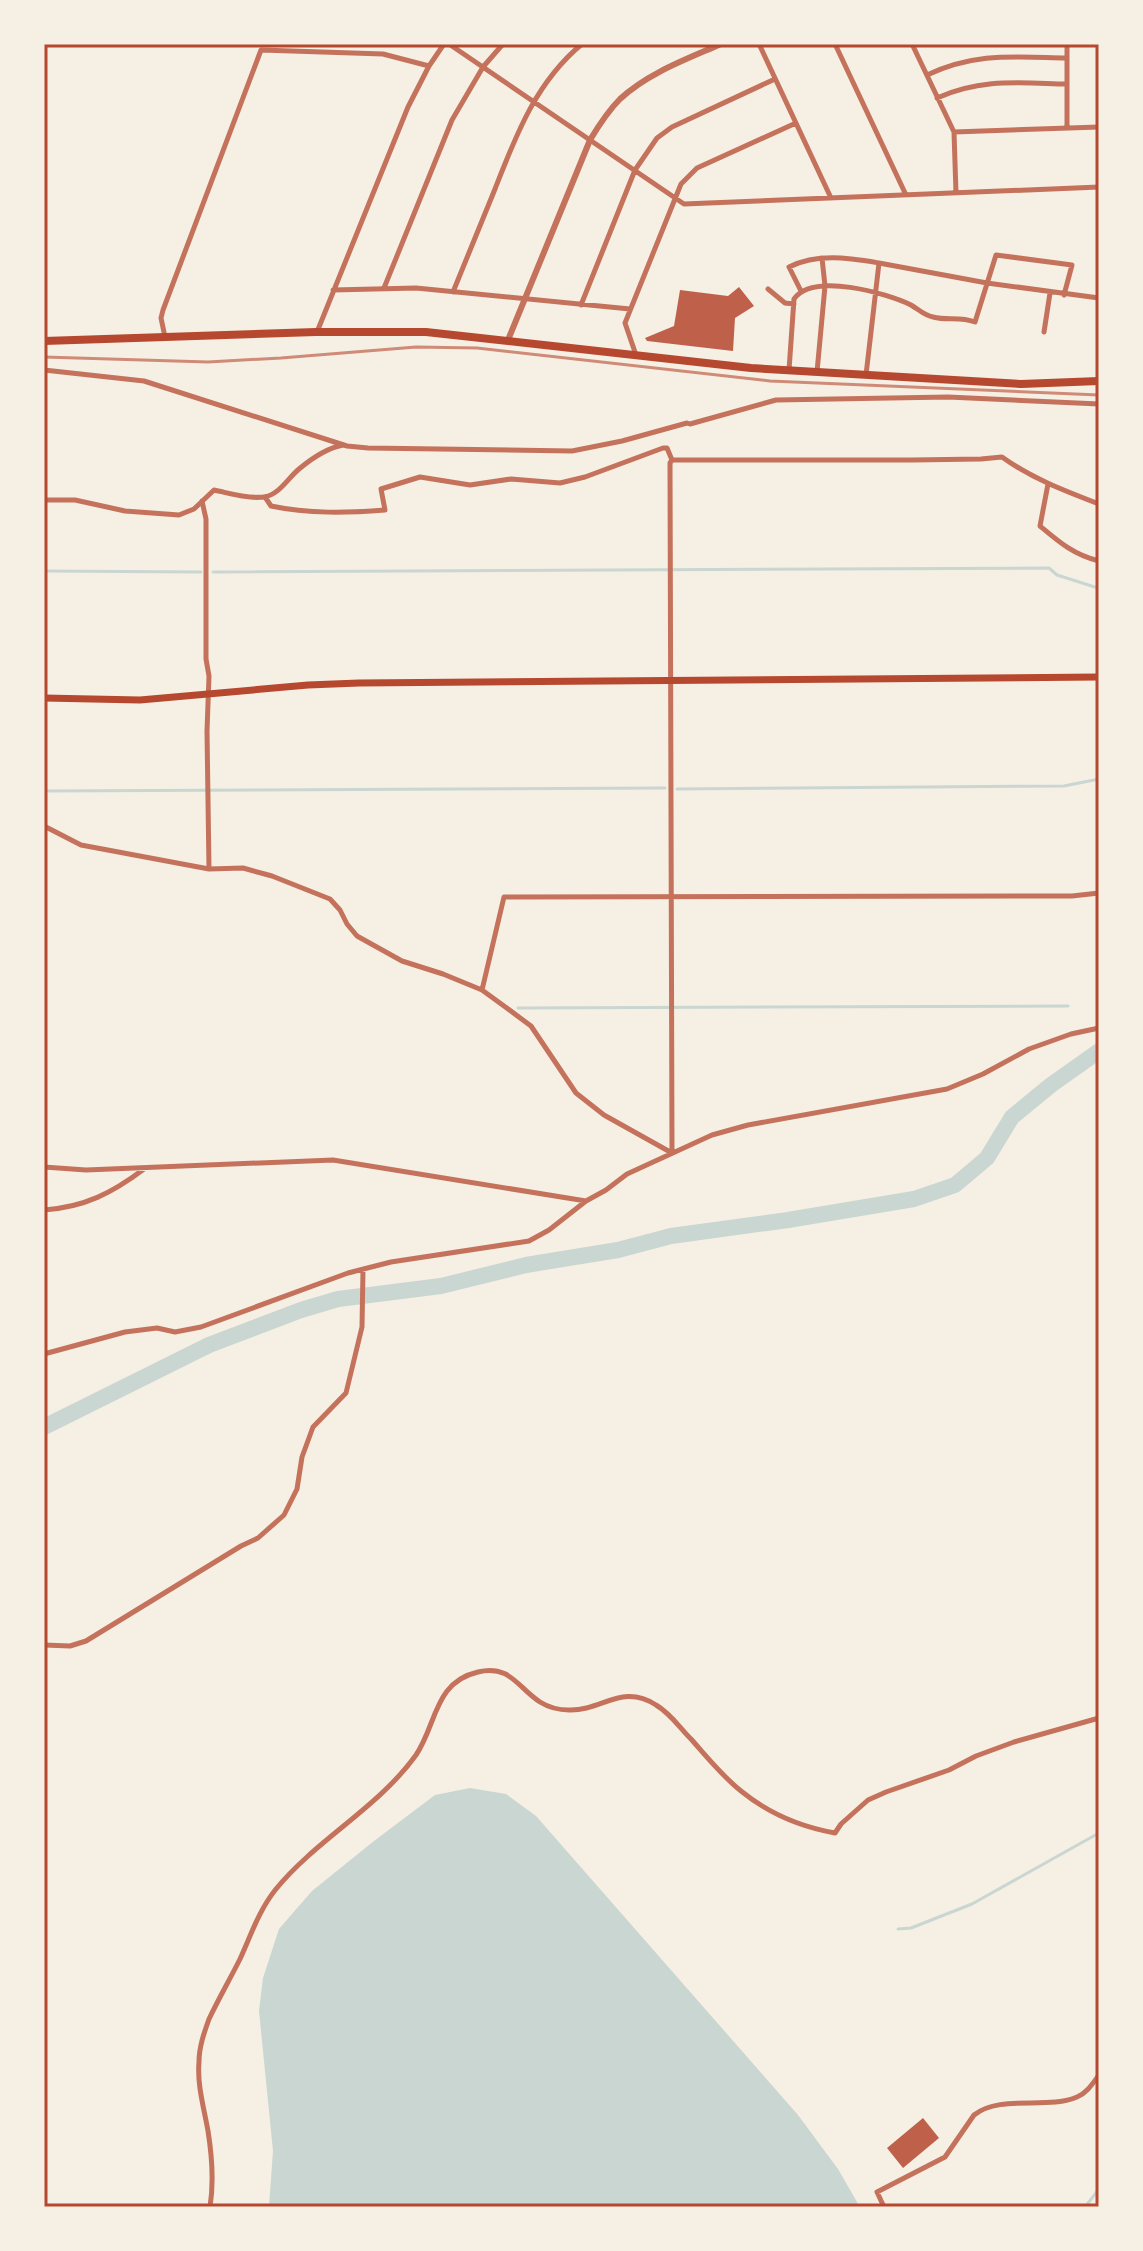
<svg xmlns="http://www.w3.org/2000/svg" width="1143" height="2251" viewBox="0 0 1143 2251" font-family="Commissioner,sans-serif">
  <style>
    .water { fill: #c9d6d2 }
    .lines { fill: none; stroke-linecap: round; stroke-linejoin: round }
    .stream { stroke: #c9d6d2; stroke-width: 3 }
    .river { stroke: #c9d6d2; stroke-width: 16 }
    .building { fill: #bf614a }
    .minor { stroke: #c5725c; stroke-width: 5 }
    .tertiary { stroke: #c5725c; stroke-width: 6 }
    .secondary { stroke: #b5482f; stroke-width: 7 }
    .trunk { stroke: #b5482f; stroke-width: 8 }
    .rail { stroke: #cf8b77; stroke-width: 3 }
    .neatline { fill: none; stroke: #b5482f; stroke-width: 3 }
  </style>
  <rect width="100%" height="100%" fill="#f6efe4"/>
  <path class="water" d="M470 1788 506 1794 536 1816 798 2115 838 2169 857 2202 858 2207H269L273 2151 259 2011 263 1978 279 1929 312 1891 374 1841 435 1795Z"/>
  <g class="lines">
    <path class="stream" d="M44 571 201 572
      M213 572 1049 568 1057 575 1098 588 1099 730
      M677 789 1064 786 1099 779
      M45 791 665 788
      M518 1008 1068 1006
      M898 1929 911 1928 972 1904 1099 1833
      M1085 2207 1099 2189"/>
    <path class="river" d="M44 1427 209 1345 301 1310 338 1299 441 1286 526 1265 618 1250 671 1236 788 1220 914 1199 955 1185 987 1158 1012 1117 1051 1085 1099 1051"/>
  </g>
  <path class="building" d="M739 287 754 306 735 318 733 351 647 341 645 338 674 326 680 290 728 296Z
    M923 2118 939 2138 903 2168 887 2148Z"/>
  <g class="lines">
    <path class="minor" d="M449 44 684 204 1099 187
      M759 44 831 198
      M835 44 906 195
      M912 44 954 132 956 193
      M927 75C976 52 1014 57 1067 58
      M937 98C982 78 1019 83 1067 84
      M1067 128V44
      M954 132 1099 127
      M384 288 452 120 483 67 503 44
      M768 289 785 303 794 304
      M333 290 416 288 630 309
      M801 291 789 267C818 253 848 258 879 263
      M453 292C467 258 481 223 495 189 516 135 536 82 582 44
      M581 305 635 170 657 138 672 127 775 79
      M317 332 408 107 429 66 444 44
      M1044 332 1050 293
      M165 337 161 318 163 310 261 50 383 54 429 66
      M636 355 625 323 681 184 697 168 796 123
      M44 370 144 381 347 446 368 448 572 451 622 441 687 423 690 424 776 400 948 397 1099 404
      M789 370 794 299C813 272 886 293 911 305 918 309 925 316 933 317 948 321 959 316 975 322L996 255 1072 265 1064 295
      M817 372 825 286 822 258
      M866 375 879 263 987 283 1099 298
      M672 460 670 463 672 1152
      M1048 484 1040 526C1059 542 1074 555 1099 561
      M265 497 271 506C309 514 347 513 385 510L381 489 420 477 470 485 511 479 560 483 585 477 663 448H667L672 460H912L981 459 1002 457C1031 478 1065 491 1099 504
      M44 500H75L125 511 179 515 194 509 214 490C229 493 248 499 264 497 279 495 288 478 299 469 311 459 327 448 343 445
      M202 501 206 519V659L209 676 207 731 209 869
      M44 826 81 845 209 869 243 868 272 876 330 899 340 910 347 924 357 936 402 961 443 974 482 990 504 1006 531 1026 576 1093 604 1115 672 1153
      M482 990 504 897 1072 896 1099 893
      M44 1167 86 1170 333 1160 586 1201
      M44 1210C85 1207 112 1193 144 1169
      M44 1354 125 1332 157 1328 175 1332 201 1327 348 1273 391 1262 529 1241 549 1230 586 1201 606 1190 627 1174 712 1135 748 1125 947 1089 983 1074 1029 1049 1071 1034 1099 1028
      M44 1645 70 1646 86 1641 241 1546 258 1538 284 1515 297 1489 302 1457 313 1427 346 1393 362 1327 363 1270
      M210 2207C214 2182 212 2156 208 2131 204 2108 197 2085 199 2062 199 2047 204 2033 209 2019 219 1998 230 1979 240 1959 251 1935 259 1910 276 1889 317 1839 378 1808 416 1755 437 1724 434 1682 478 1672 510 1664 518 1688 540 1702 548 1707 559 1710 569 1710 602 1711 622 1683 656 1705 670 1713 680 1728 691 1739 707 1757 722 1776 741 1791 768 1813 801 1827 835 1833L841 1824 868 1800 886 1792 949 1770 976 1756 1014 1742 1099 1718
      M884 2207 877 2192 945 2157 974 2115C1000 2094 1048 2110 1077 2097 1087 2093 1093 2083 1099 2075
      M1098 2207 1099 2205"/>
    <path class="tertiary" d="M508 340 590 140C599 125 608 111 620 99 648 73 687 59 721 44"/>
    <path class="secondary" d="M44 698 140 700 308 685 359 683 1099 677"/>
    <path class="trunk" d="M44 341 316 332H426L751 368 1021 384 1099 381"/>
    <path class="rail" d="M44 357 208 362 281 358 416 347 477 348 770 381 1099 395"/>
  </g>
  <rect width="1143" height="2251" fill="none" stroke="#f6efe4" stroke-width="92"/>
  <rect x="46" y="46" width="1051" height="2159" class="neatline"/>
</svg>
